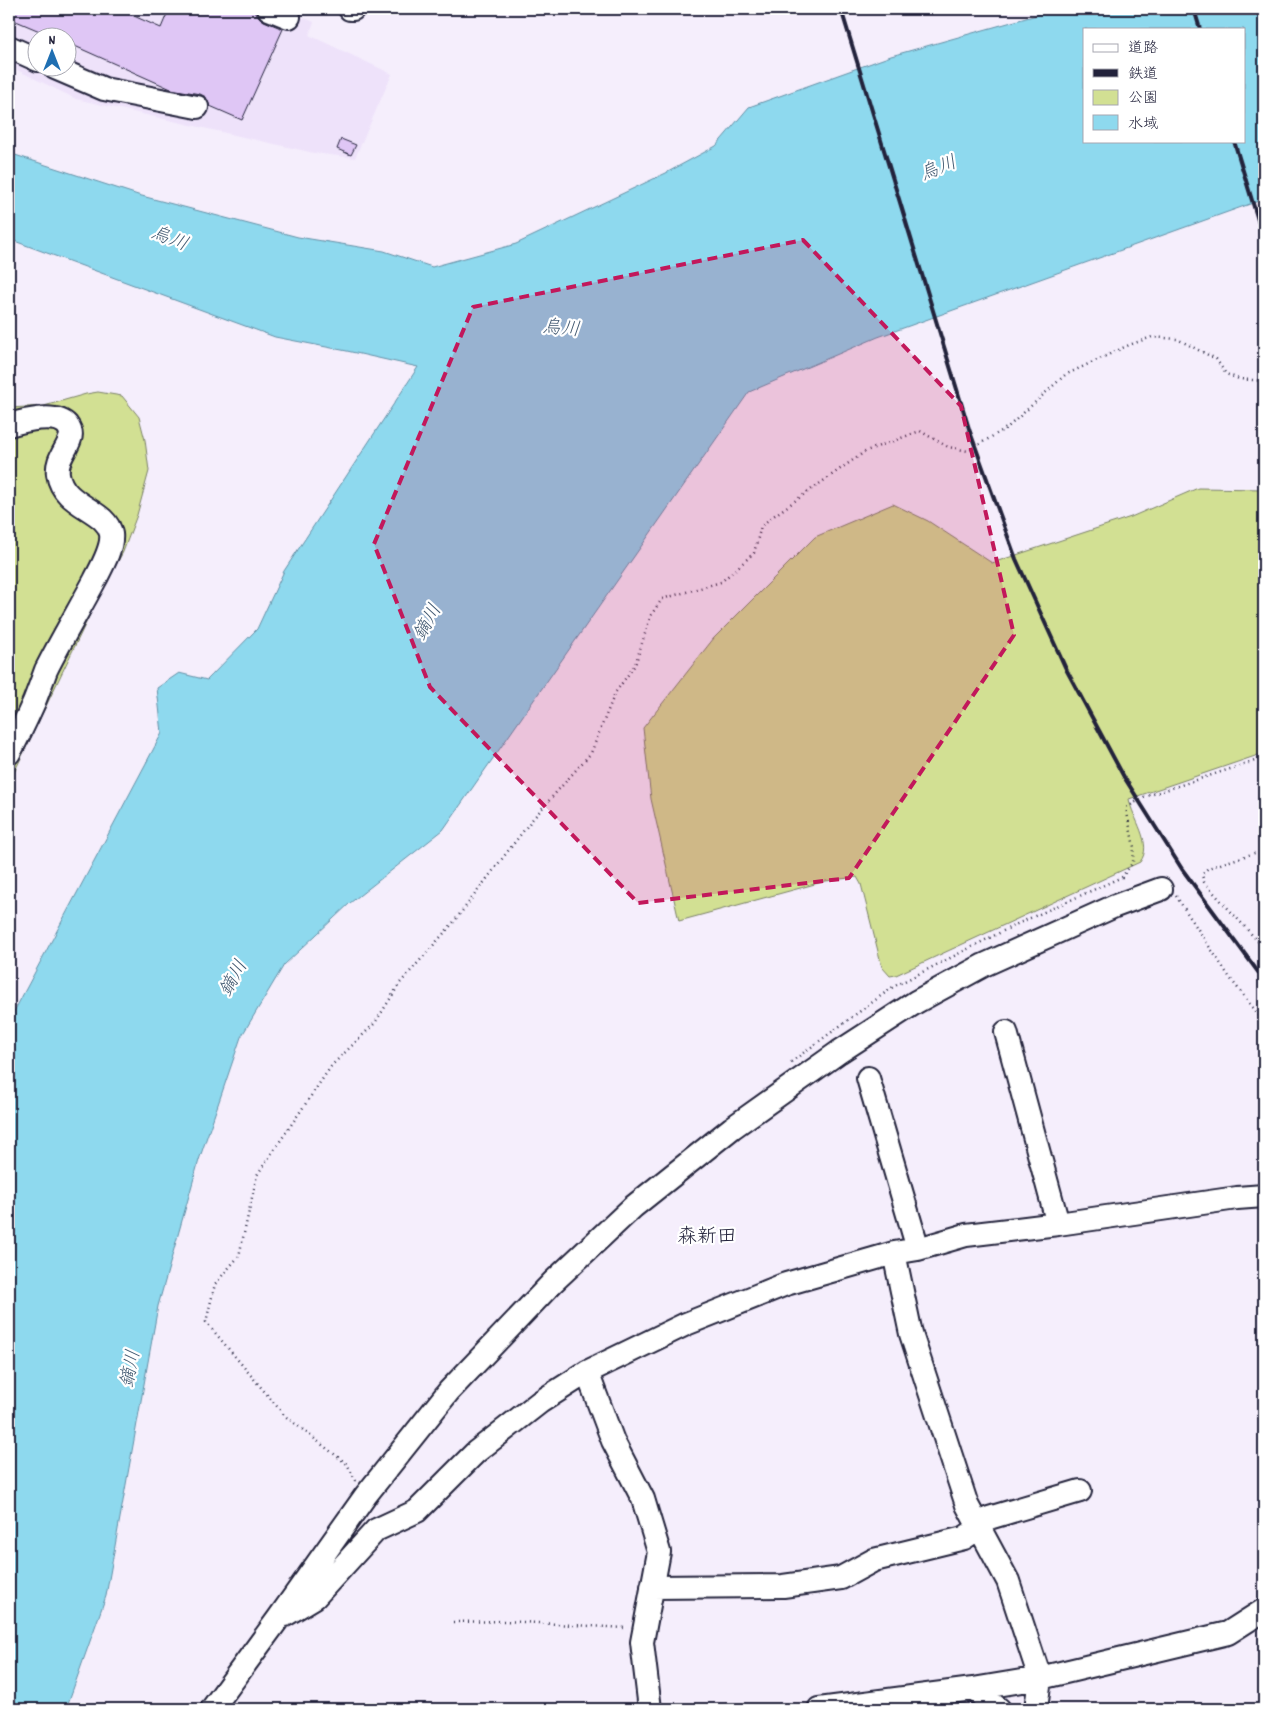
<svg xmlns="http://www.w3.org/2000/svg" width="1273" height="1718" viewBox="0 0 1273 1718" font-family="Dekko,'Klee One',sans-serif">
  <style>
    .built { fill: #eee2fa; fill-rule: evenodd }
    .green { fill: #d2e093; stroke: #7a8167 }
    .water { fill: #8ed9ee; stroke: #6390a6; fill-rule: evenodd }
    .building { fill: #dfc6f5; stroke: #22223b }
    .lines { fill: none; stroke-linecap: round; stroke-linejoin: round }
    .minor-casing { stroke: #22223b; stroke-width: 26 }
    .path { stroke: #22223b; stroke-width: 2.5; stroke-dasharray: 1 4; stroke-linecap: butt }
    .minor { stroke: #fff; stroke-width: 22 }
    .rail { stroke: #22223b; stroke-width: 4 }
    .marked { fill: #c2185b; fill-opacity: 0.2; stroke: #c2185b; stroke-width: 4; stroke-dasharray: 10 6; stroke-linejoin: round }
    .labels { text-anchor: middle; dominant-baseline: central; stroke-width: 4.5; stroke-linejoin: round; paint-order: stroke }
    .water-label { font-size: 19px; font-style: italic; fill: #425971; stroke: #fff }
    .quarter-label { font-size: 20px; fill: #22223b; stroke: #fff }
  </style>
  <rect width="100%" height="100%" fill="#f5eefc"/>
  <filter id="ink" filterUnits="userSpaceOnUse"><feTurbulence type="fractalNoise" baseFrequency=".02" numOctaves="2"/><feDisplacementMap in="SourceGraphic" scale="10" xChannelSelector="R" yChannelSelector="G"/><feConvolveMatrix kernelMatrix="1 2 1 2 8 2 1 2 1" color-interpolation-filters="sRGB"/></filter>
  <g filter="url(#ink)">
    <path class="built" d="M9 9H284L314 22 309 35 392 74 355 158 314 153 76 99 9 66ZM38 38H68V68H38Z"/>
    <path class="green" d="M98 392 122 396 139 417 145 440 149 471 137 515 123 552 96 602 9 783V408L44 406 86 394Z
      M1198 488 1264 489V753L1129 799C1132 818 1154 844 1140 862L896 975 890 976 882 967 861 884 857 877 826 881 679 921 651 799 643 728 714 638 815 537 893 504 928 521 992 563 1131 517Z"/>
    <path class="water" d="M1058 9H1264V199L878 337 749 392 443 830 350 903 284 965 241 1037 199 1160 158 1306 106 1596 66 1709H9V1021L162 733 157 688 179 673 207 680 257 629 284 571 418 367 347 351 275 337 9 239V153L138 195 298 237 384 251 432 267 516 244 666 173 716 146 749 107 891 56ZM1084 29H1244V141H1084Z"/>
    <path class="building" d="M9 9H118L161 28 169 9H248L257 13 259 17 264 21 283 29 242 120 210 106 206 97 200 94 171 89 68 43V38H56L9 18Z
      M341 139 356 145 351 155 337 149Z"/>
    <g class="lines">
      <defs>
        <path id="minor" d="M269 9 289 17
          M350 9H353
          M9 47 38 60
          M55 68 104 89 197 107
          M9 425C23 421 56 412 67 425 70 429 72 434 70 439 66 451 56 460 58 474 63 507 107 509 111 534 113 548 101 568 95 580 79 610 61 640 46 670 42 681 38 692 34 702 26 720 18 737 9 753
          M1006 1032 1058 1224
          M868 1078 918 1249
          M894 1253 911 1334 967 1505 1008 1581 1040 1678 1036 1709
          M587 1372 613 1441 643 1499 659 1552 642 1642 650 1709
          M652 1587 783 1586 841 1578 874 1560 964 1538 979 1528 989 1518 1080 1491
          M285 1615 315 1597 376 1530 417 1511 476 1452 540 1402 587 1372 686 1324 786 1284 894 1253 918 1249 966 1235 1058 1224 1237 1198 1264 1196
          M973 1689 999 1709
          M212 1709 278 1619 366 1495 449 1391 553 1282 633 1207 732 1128 839 1052 916 1002 984 965 1115 906 1161 889
          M819 1709 973 1689 1040 1678 1228 1633 1264 1610"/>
      </defs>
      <use href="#minor" class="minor-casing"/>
      <path class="path" d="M1264 850 1208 868 1202 875 1204 882 1264 948
        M1176 896 1230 978 1264 1022
        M791 1062 893 987 1017 924 1122 877 1133 862 1134 847 1126 808 1144 797 1264 758
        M356 1481 347 1464 285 1416 206 1322 215 1284 239 1256 257 1175 332 1065 375 1023 400 983 453 923 531 821 591 753 615 693 635 665 651 615 662 599 721 582 754 553 761 526 772 517 866 451 920 431 948 447 968 451 1008 427 1065 375 1129 345 1152 337 1177 339 1216 359 1226 374 1239 379 1264 381
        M453 1622 505 1621 625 1628"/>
      <use href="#minor" class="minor"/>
      <path class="rail" d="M841 9 970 432 1016 559 1066 669 1124 777 1182 869 1264 980
        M1194 9 1200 29
        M1234 141 1264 240"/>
    </g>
  </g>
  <path class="marked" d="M803 240 961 406 1014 635 849 878 638 903 430 687 374 544 473 307Z"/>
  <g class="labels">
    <g class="water-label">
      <text transform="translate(939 170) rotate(-22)">烏川</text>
      <text transform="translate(169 240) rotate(22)">烏川</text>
      <text transform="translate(561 330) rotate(5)">烏川</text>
      <text transform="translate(429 623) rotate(-61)">鏑川</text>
      <text transform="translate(235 979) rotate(-61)">鏑川</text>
      <text transform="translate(132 1369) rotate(-79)">鏑川</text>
    </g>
    <g class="quarter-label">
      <text x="707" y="1238">森新田</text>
    </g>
  </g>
  <rect width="1273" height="1718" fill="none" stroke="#fff" stroke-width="30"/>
  <rect x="15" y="15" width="1243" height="1688" fill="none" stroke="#22223b" stroke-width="2" filter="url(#ink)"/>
  <rect x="1083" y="28" width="162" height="115" fill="#ffffff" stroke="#a7a7b1"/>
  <rect x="1093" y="44" width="25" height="8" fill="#ffffff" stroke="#a7a7b1"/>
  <text x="1128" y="52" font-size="15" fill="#22223b">道路</text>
  <rect x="1093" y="69" width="25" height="8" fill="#22223b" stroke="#a7a7b1"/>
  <text x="1128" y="78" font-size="15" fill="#22223b">鉄道</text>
  <rect x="1093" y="90" width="25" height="15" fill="#d2e093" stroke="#a7a7b1"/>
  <text x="1128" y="102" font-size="15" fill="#22223b">公園</text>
  <rect x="1093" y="115" width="25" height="15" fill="#8ed9ee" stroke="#a7a7b1"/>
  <text x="1128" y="128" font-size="15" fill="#22223b">水域</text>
  <g transform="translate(52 52)"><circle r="24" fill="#ffffff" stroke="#a7a7b1"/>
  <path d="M0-4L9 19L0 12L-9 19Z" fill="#1f6fb2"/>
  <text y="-8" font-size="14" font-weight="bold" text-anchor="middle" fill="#22223b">N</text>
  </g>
</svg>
